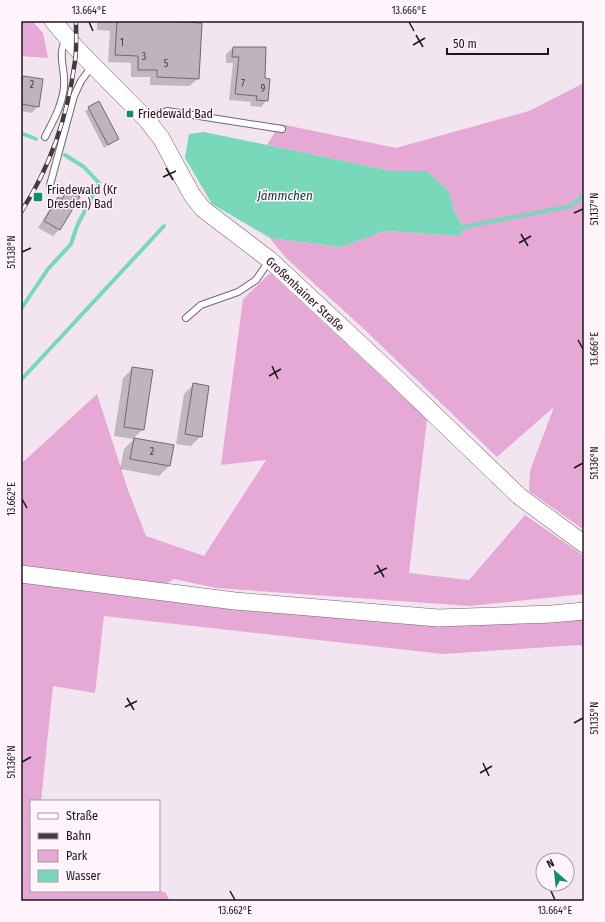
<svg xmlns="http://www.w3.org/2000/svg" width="605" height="922" viewBox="0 0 605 922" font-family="'Fira Sans Condensed',sans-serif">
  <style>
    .green { fill: #e6a8d4 }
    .water { fill: #7ad8ba }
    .shadow { fill: #0003 }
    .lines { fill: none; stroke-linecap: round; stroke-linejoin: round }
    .stream { stroke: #7ad8ba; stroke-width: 4 }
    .building { fill: #c0b3bc; stroke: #746870 }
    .lane-casing { stroke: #72666e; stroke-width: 8 }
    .secondary-casing { stroke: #72666e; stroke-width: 18 }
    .lane { stroke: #fff; stroke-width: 6 }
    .secondary { stroke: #fff; stroke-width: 17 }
    .rail-casing { stroke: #423c40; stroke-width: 4.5 }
    .rail { stroke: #fff4fb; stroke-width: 3; stroke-dasharray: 9; stroke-linecap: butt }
    .ticks { fill: none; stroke: #1c171a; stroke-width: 1.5 }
    .poi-dot { fill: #148c6f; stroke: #fff4fb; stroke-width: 1.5 }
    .labels { text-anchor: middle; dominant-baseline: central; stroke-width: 3; stroke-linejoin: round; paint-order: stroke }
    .number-label { font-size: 10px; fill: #453e42 }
    .poi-label { font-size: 12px; fill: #1c171a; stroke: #fff4fb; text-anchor: start }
    .street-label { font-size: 12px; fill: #1c171a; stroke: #fff4fb }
    .water-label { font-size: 13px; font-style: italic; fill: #103b2f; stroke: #fff4fb }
    .neatline { fill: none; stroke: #1c171a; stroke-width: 1.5 }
    .ticks-label { font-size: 10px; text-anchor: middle; fill: #1c171a }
  </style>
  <rect width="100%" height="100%" fill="#f3e5ef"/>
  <path class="green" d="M21 21H32L43 33 48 58 21 56Z
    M584 83V530L529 491 530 471 554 407 497 457 365 330 285 257 270 238 341 247 385 231 459 236 465 229 454 211 449 191 427 171H392L267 145 280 124 396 148 529 111Z
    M270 273 427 419 409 573 469 580 525 515 584 556V594L470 606 216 588 174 579 141 597 381 622 547 621 584 617V646L579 645 443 654 104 616 95 693 53 686 41 801H31V891H159L165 892 170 901H21V464L97 394 128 490 146 536 204 556 266 460 221 465 243 299Z"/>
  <path class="water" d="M204 132 392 171H427L449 191 454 211 465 229 459 236 385 231 341 247 270 238 212 204 185 158 189 134Z"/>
  <path class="shadow" d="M97 21H175L198 78 190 86 150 85V77H131V63L108 62 110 31 97 30Z
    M233 48 264 79 267 100 261 107 250 106 251 102 229 100 233 63H226V54Z
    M24 77 38 106 32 113 21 111V80Z
    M98 103 117 139 104 148 85 111Z
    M69 190 79 197 59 230 53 236 38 228 52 205 58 198 60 199Z
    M133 368 143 429 133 439 172 446 169 466 159 476 120 469 124 449 134 439 114 436 123 378Z
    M194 384 201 436 191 446 176 444 184 394Z"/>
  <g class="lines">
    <path class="stream" d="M21 133 36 139
      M458 226 463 227 571 206 584 195
      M21 309 48 269 71 244 77 226 99 183 84 167 65 155
      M21 380 164 226"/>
  </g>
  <path class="building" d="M117 21H163L202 23 199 79 157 77V70H138V56L115 55Z
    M233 47H266L265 78 270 79 268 101 256 100 257 96 235 94 239 57H232Z
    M23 76 43 79 39 107 21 104V92Z
    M99 101 119 139 108 145 88 107Z
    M68 188 79 195 78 196 80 197 60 230 44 221 58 197 62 199Z
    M132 367 153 370 144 430 124 427Z
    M193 383 209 386 202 437 185 434Z
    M134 438 174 445 170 466 130 459Z"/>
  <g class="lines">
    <defs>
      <path id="lane" d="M147 120 157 114 167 111 282 129
        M45 137C53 121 62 106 64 87 66 69 56 54 67 38
        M50 185 74 96 81 81 92 66
        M186 318 201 305 238 292 256 280 269 261"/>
      <path id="secondary" d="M53 21 76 48 147 120 161 138 192 195 203 209 270 260 389 371 519 496 584 544
        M21 574 235 601 438 618 552 614 584 611"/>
    </defs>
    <use href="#lane" class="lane-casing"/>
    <use href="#secondary" class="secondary-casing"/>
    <use href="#lane" class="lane"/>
    <use href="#secondary" class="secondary"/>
    <defs>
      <path id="rail" d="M21 212C51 166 68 114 75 61 77 48 76 34 76 21"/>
    </defs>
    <use href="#rail" class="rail-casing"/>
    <use href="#rail" class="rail"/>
  </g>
  <path class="ticks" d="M89 22 93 31M409 22 414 31M416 35 423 47M413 45 425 38M166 168 173 180M163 177 176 171M574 213 583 209M521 234 528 246M519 243 531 236M22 252 31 248M578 340 583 349M272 366 278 379M269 376 281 369M574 468 583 463M22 499 27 508M377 565 384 577M374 574 387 568M127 698 134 710M125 707 137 701M574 723 583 718M22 762 31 757M483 763 489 776M480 773 492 766M230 891 235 900M551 891 555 900"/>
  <g class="poi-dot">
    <rect x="126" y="110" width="8" height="8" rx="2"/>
    <rect x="33" y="192" width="10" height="10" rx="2"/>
  </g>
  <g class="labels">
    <g class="number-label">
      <text x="122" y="43">1</text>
      <text x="144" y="57">3</text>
      <text x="166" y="64">5</text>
      <text x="243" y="84">7</text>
      <text x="32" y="85">2</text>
      <text x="263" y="89">9</text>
      <text x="152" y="452">2</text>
    </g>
    <g class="poi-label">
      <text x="138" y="114">Friedewald Bad</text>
      <text x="47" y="190">Friedewald (Kr<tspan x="47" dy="14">Dresden) Bad</tspan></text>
    </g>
    <g class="street-label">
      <text transform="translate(305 294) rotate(43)">Großenhainer Straße</text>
    </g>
    <g class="water-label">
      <text x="285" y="195">Jämmchen</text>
    </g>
  </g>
  <rect width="605" height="922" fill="none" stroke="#fff4fb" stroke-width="44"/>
  <rect x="30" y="800" width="130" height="92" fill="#fff4fb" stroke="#a49ca1"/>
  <rect x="38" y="813" width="20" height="6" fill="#ffffff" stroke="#a49ca1"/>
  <text x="66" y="820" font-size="12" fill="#1c171a">Straße</text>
  <rect x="38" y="833" width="20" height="6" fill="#423c40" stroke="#a49ca1"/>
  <text x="66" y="840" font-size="12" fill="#1c171a">Bahn</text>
  <rect x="38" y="850" width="20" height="12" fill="#e6a8d4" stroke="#a49ca1"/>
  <text x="66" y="860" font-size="12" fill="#1c171a">Park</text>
  <rect x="38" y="870" width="20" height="12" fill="#7ad8ba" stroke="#a49ca1"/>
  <text x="66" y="880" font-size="12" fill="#1c171a">Wasser</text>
  <g transform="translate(555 872) rotate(332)"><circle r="19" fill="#fff4fb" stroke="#a49ca1"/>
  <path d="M0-3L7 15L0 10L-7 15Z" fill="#148c6f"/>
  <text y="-6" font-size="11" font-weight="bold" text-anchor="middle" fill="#1c171a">N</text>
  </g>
  <path d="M447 48v6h101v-6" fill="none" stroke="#1c171a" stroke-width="2"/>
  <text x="453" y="48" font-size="12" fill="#1c171a" stroke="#fff4fb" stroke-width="3" paint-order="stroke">50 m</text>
  <rect x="22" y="22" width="561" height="878" class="neatline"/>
  <g class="ticks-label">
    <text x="89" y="14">13.664°E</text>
    <text x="409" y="14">13.666°E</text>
    <text transform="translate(594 209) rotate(-90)" y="4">51.137°N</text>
    <text transform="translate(11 252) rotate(-90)" y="4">51.138°N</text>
    <text transform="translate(594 349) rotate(-90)" y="4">13.666°E</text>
    <text transform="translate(594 463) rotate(-90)" y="4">51.136°N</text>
    <text transform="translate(11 499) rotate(-90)" y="4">13.662°E</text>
    <text transform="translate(594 718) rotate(-90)" y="4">51.135°N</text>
    <text transform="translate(11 762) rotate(-90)" y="4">51.136°N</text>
    <text x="235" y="914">13.662°E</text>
    <text x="555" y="914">13.664°E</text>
  </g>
</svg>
